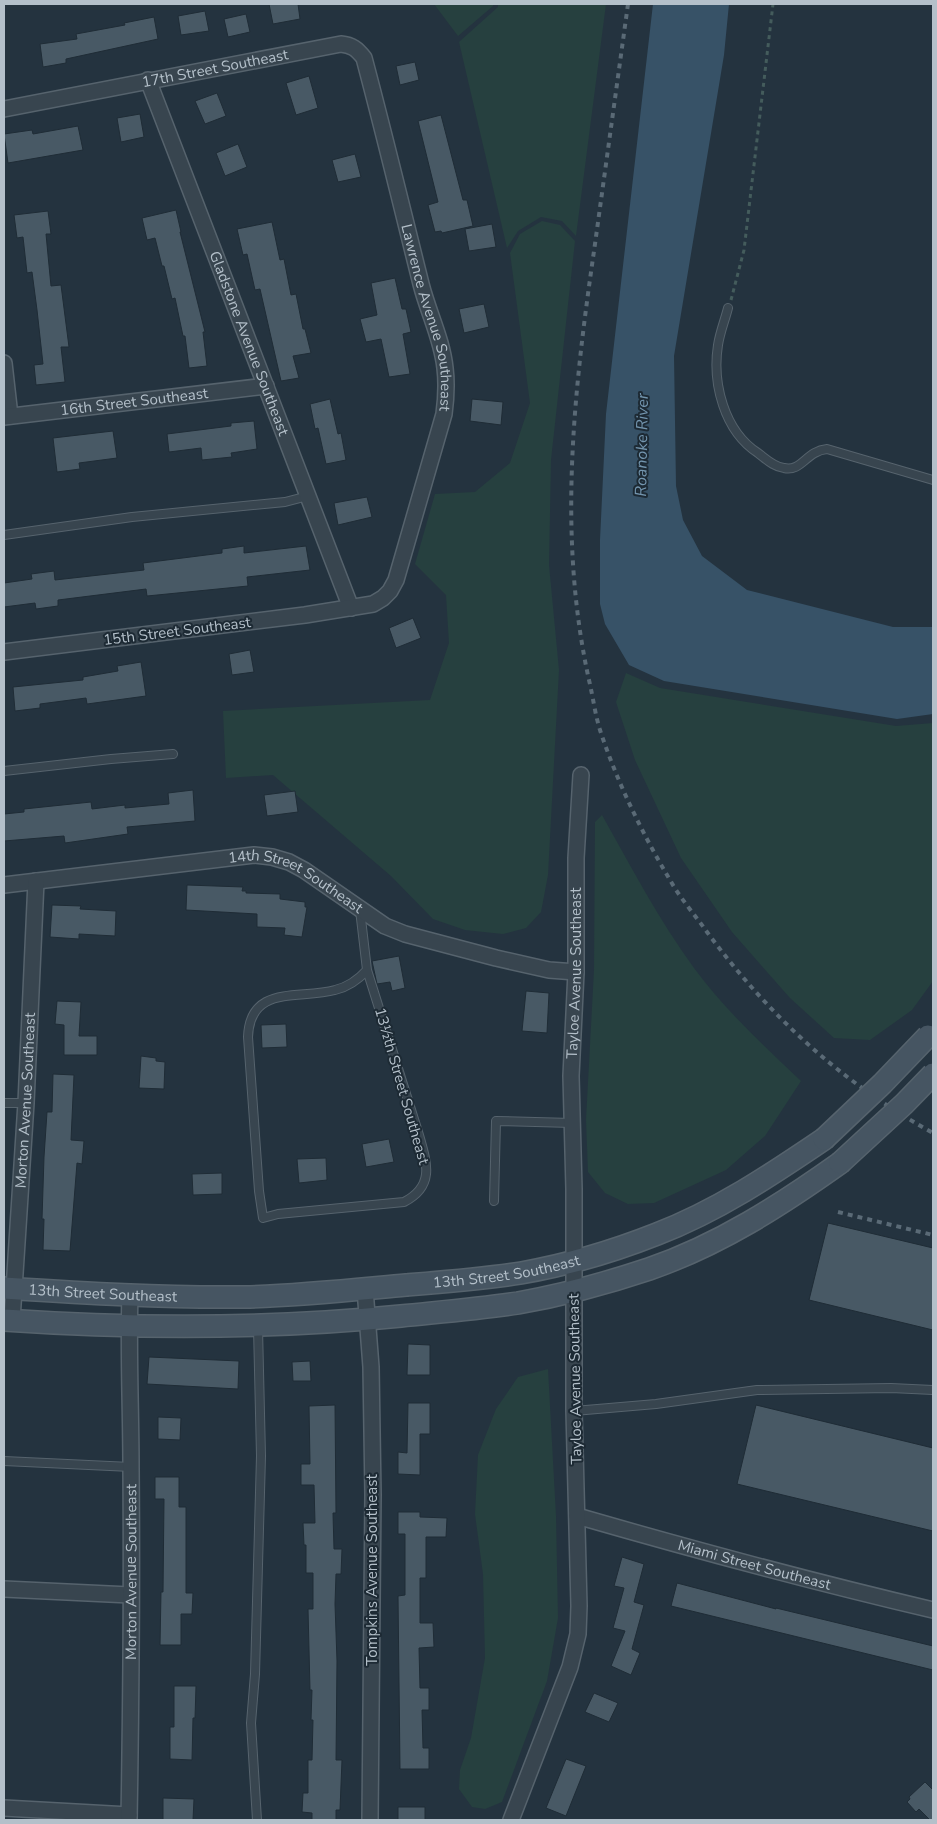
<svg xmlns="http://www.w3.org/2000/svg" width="937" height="1824" viewBox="0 0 937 1824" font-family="'Nunito Sans',sans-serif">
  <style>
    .green { fill: #26403f }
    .water { fill: #375267 }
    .building { fill: #485965; stroke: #1f2c36 }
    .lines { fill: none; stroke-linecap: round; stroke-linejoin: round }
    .service-casing { stroke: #56636d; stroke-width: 10 }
    .minor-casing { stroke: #56636d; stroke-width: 18 }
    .secondary-casing { stroke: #56636d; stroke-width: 24 }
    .path { stroke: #445c5c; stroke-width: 3; stroke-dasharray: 4 4; stroke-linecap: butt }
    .service { stroke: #38454f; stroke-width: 8 }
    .minor { stroke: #38454f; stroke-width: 15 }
    .secondary { stroke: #465562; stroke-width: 21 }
    .rail { stroke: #5a6a76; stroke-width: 4; stroke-dasharray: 5 5; stroke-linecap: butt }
    .secondary-bridge-casing { stroke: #56636d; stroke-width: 24; stroke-linecap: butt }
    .secondary-bridge { stroke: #465562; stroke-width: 21 }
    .labels { text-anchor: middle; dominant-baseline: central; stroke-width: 4; stroke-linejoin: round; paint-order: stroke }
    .street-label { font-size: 15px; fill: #b4c0ca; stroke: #1d2a34 }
    .water-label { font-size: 16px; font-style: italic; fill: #7395ae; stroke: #1d2a34 }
  </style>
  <rect width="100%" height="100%" fill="#24333f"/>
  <path class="green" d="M434 4H493V6L458 36Z
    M498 4H606L576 236 562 221 541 217 518 231 507 248 459 42 498 7Z
    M542 221 560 225 575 241 551 460 549 565 559 670 548 875 541 912 526 928 503 934 465 930 433 919 391 876 273 775 226 778 223 711 430 700 449 643 446 595 415 564 435 494 475 492 510 463 530 403 510 253 520 234Z
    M626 673 660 688 896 726 933 723V981L912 1010 870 1040 834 1038 790 998 732 932 681 858 635 760 616 702Z
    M602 815C631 867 659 920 694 968 725 1010 763 1045 801 1081L765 1136 726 1170 654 1203 628 1204 605 1193 588 1172 586 1120 594 970 595 822Z
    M548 1369 556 1516 558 1618 547 1681 502 1802 485 1809 472 1807 459 1789 460 1770 471 1738 485 1658 483 1574 475 1514 478 1455 496 1409 518 1377Z"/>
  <path class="water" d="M653 4H729L724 55 674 356 676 486 683 520 702 556 747 590 893 627H933V714L897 719 664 681 629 665 605 624 600 604V540L606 414Z"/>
  <path class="building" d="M269 4H298L300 19 273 24Z
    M205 11 209 31 181 35 178 16Z
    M246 14 250 32 228 37 224 19Z
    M154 17 158 39 66 59V63L43 67 40 44 77 39 76 34 125 25 124 23Z
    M415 62 419 80 400 85 396 66Z
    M309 76 318 108 296 115 286 83Z
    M217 93 226 116 205 124 195 101Z
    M140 114 144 137 121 142 117 118Z
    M441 115 463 200H467L473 226 442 233 441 231 435 232 428 205 438 202 418 121Z
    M78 126 83 150 8 163 4 134 32 130 33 134Z
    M238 144 247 167 225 176 216 153Z
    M355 154 361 177 338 182 332 160Z
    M176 210 181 232H180L205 332H203L207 366 189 368 185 336H183L175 298 172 299 164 266H162L155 238 147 240 142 218Z
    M48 211 51 234H46L51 286 61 285 69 347H61L65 382 36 385 34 365 43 364 37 310 32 272 27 273 23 237 17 238 14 215Z
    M272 222 280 260 284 259 291 295 296 294 303 329H305L311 353 293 356 299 378 281 381 260 289 255 290 247 254 243 255 237 229Z
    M492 224 496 247 469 251 465 229Z
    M395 278 402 309H406L411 332 403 334 410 374 389 377 381 339 366 342 360 319 377 315 371 283Z
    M484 304 489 327 464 333 459 309Z
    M330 399 338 434 341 433 346 460 326 464 318 428 315 429 310 404Z
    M472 399 503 402 501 425 470 421Z
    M254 421 257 449 231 453 232 457 202 460 201 448 169 452 167 434 231 426V423Z
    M113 431 117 458 79 463 80 469 57 472 53 438Z
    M367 497 372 517 338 525 334 503Z
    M244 546V553L306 546 310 570 247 577 248 586 147 596 146 589 58 600V606L36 609 35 603 4 607V583L32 579 31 574 54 571 55 580 144 570 143 563 222 553V549Z
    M413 618 421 638 396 648 389 628Z
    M250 650 254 672 232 675 229 654Z
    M141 662 146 696 87 704 86 698 40 704V708L15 711 13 687 83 680V677L118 671 117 666Z
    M193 790 195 821 127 827 128 834 65 843 64 836 4 841V814L24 812V809L91 802 92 809 125 805V808L169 804 168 793Z
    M295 791 298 812 267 816 264 795Z
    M187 885 243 887 242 891H246V893L280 894V899L305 902V907H307L302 937 284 935 285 928 257 927V914L186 910Z
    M52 905 81 906 80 909 116 911 115 936 79 934V939L50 937Z
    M399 956 405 988 392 991 390 982 377 984 372 961Z
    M526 991 549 993 547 1033 522 1031Z
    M57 1001 81 1002 79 1036H97V1055H64V1025L55 1024Z
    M286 1024 287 1047 262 1048 261 1025Z
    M141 1056 156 1058V1061L165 1062 164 1089 139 1088Z
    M53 1074 74 1075 71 1140 84 1141 82 1164 77 1163 70 1251 43 1250 44 1219H42L44 1157 47 1112H52Z
    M389 1139 394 1162 366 1167 362 1144Z
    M326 1158 327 1180 299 1183 297 1159Z
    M222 1173V1194L193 1195 192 1174Z
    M828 1223 933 1248V1330L809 1300Z
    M408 1344 430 1345V1375H407Z
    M149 1357 239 1361 238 1389 147 1384Z
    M310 1361 311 1381H293L292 1362Z
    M408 1403H430V1434H420V1475L398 1474V1452L407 1453Z
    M335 1405 336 1513H333L334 1549H342L341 1574H336L335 1604 337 1661 336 1760H342L340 1810H336V1820H312V1813L302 1812 303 1793H308V1760H312L313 1720H311L312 1690H310L308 1609H313V1573H306V1545H304L303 1523H315L314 1485H301V1464H310L309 1406Z
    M756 1405 933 1448V1531L737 1484Z
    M158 1417 181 1418 180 1440 158 1439Z
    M155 1477H179V1507H186V1593H193L192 1614H181V1645H160L161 1592H163L164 1499H155Z
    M398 1512H420V1517L447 1518 446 1537H426V1578H420V1623H433L434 1647 419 1648 420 1688H429V1710H422L423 1748H429V1769H400L398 1596 405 1595V1534H398Z
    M622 1557 644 1564 634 1602 644 1605 632 1649 640 1653 631 1675 611 1666 625 1631 613 1628 624 1588 614 1586Z
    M677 1583 776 1609V1608L933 1646V1670L671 1606Z
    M174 1686H196L195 1718H193L192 1760 170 1759V1727H174Z
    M594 1693 618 1703 609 1722 585 1712Z
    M566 1759 586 1766 566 1816 546 1808Z
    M925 1782 933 1790V1820H930L919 1809 916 1812 907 1802 910 1799 909 1797Z
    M163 1798 194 1799 193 1820H163Z
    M398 1807H425V1820H398Z"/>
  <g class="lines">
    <defs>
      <path id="service" d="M728 308C725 320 720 332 718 345 712 383 724 431 758 453 766 459 774 467 784 468 802 472 806 451 827 449L933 480
        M4 535 132 517 285 502 308 496
        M4 771 111 759 173 754
        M360 910 367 970C358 980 348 987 335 990 299 1000 250 984 248 1037L259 1191 263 1218 278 1214 404 1202C435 1186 427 1163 419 1135L367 970
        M4 1103H26
        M494 1201 496 1121 572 1123
        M574 1411 656 1404 757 1390 891 1388 933 1390
        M4 1461 131 1467
        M257 1820 251 1723 255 1674 261 1456 258 1328"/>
      <g id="minor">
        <path id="s1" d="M148 80 351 608"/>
        <path id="s2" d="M4 109 341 44C352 45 357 49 364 58 384 133 402 208 421 284 428 312 442 339 445 368 447 384 446 399 444 414L396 580 390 591 383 598 373 604 305 615 4 652"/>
        <path d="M4 363 10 416"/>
        <path id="s3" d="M4 417 266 386"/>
        <path id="s4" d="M4 885 254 855 272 857 289 862 304 870 385 926 405 934 496 958 549 970 576 972"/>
        <path d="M365 1289 371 1367 373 1495 370 1820"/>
        <path id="s5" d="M12 1320 26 1103 36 881"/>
        <path id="s6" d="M577 1516C695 1550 814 1582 933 1610"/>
        <path d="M4 1589 130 1595"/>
        <path d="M4 1808 129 1815"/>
        <path id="s7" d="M129 1820C131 1703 132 1586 131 1468 131 1410 128 1352 130 1294"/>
        <path id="s8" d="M511 1820 570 1667 578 1634 579 1606 574 1411V1189L571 1076 576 972V858L581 775"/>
      </g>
      <g id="secondary">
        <path id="s9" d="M4 1288C83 1293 164 1298 244 1297 298 1296 352 1290 406 1285 444 1282 483 1279 521 1273 567 1265 614 1251 657 1234 717 1211 771 1175 824 1139"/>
        <path d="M4 1320C136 1329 269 1329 401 1316 440 1312 479 1309 518 1303 563 1295 607 1283 649 1269 719 1245 781 1205 840 1163"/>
      </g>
    </defs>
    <use href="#service" class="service-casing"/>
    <use href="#minor" class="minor-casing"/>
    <use href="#secondary" class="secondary-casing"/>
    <path class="path" d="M731 300 744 250 773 4"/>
    <use href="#service" class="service"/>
    <use href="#minor" class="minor"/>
    <use href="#secondary" class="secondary"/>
    <path class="rail" d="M628 4C617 84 606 164 595 244 574 389 557 535 589 680 593 697 595 714 600 730 617 782 642 833 670 880 680 898 695 915 707 932 770 1017 841 1082 933 1133
      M838 1212 933 1235"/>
    <defs>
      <path id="secondary-bridge" d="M824 1139 882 1084 928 1036
        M840 1163 904 1104 933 1074"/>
    </defs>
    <use href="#secondary-bridge" class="secondary-bridge-casing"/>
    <use href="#secondary-bridge" class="secondary-bridge"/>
  </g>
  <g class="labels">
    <g class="street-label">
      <text stroke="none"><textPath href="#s2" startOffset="215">17th Street Southeast</textPath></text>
      <text stroke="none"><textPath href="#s2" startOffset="639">Lawrence Avenue Southeast</textPath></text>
      <text stroke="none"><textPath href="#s1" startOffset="282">Gladstone Avenue Southeast</textPath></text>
      <text stroke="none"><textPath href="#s3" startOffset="131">16th Street Southeast</textPath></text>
      <text transform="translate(177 631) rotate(-7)">15th Street Southeast</text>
      <text stroke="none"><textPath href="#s4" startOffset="300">14th Street Southeast</textPath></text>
      <text stroke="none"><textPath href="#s8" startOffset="859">Tayloe Avenue Southeast</textPath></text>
      <text transform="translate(402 1086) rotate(74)">13½th Street Southeast</text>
      <text stroke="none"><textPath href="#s5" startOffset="220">Morton Avenue Southeast</textPath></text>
      <text stroke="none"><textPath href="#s9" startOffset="504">13th Street Southeast</textPath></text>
      <text stroke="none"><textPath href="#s9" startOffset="99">13th Street Southeast</textPath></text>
      <text transform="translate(575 1379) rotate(-91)">Tayloe Avenue Southeast</text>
      <text stroke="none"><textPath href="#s6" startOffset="184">Miami Street Southeast</textPath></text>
      <text transform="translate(372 1570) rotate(-90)">Tompkins Avenue Southeast</text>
      <text stroke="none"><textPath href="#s7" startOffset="248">Morton Avenue Southeast</textPath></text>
    </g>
    <g class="water-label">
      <text transform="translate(642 445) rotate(-89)">Roanoke River</text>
    </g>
  </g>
  <rect width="937" height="1824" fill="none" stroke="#b4c0ca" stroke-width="10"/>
</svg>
